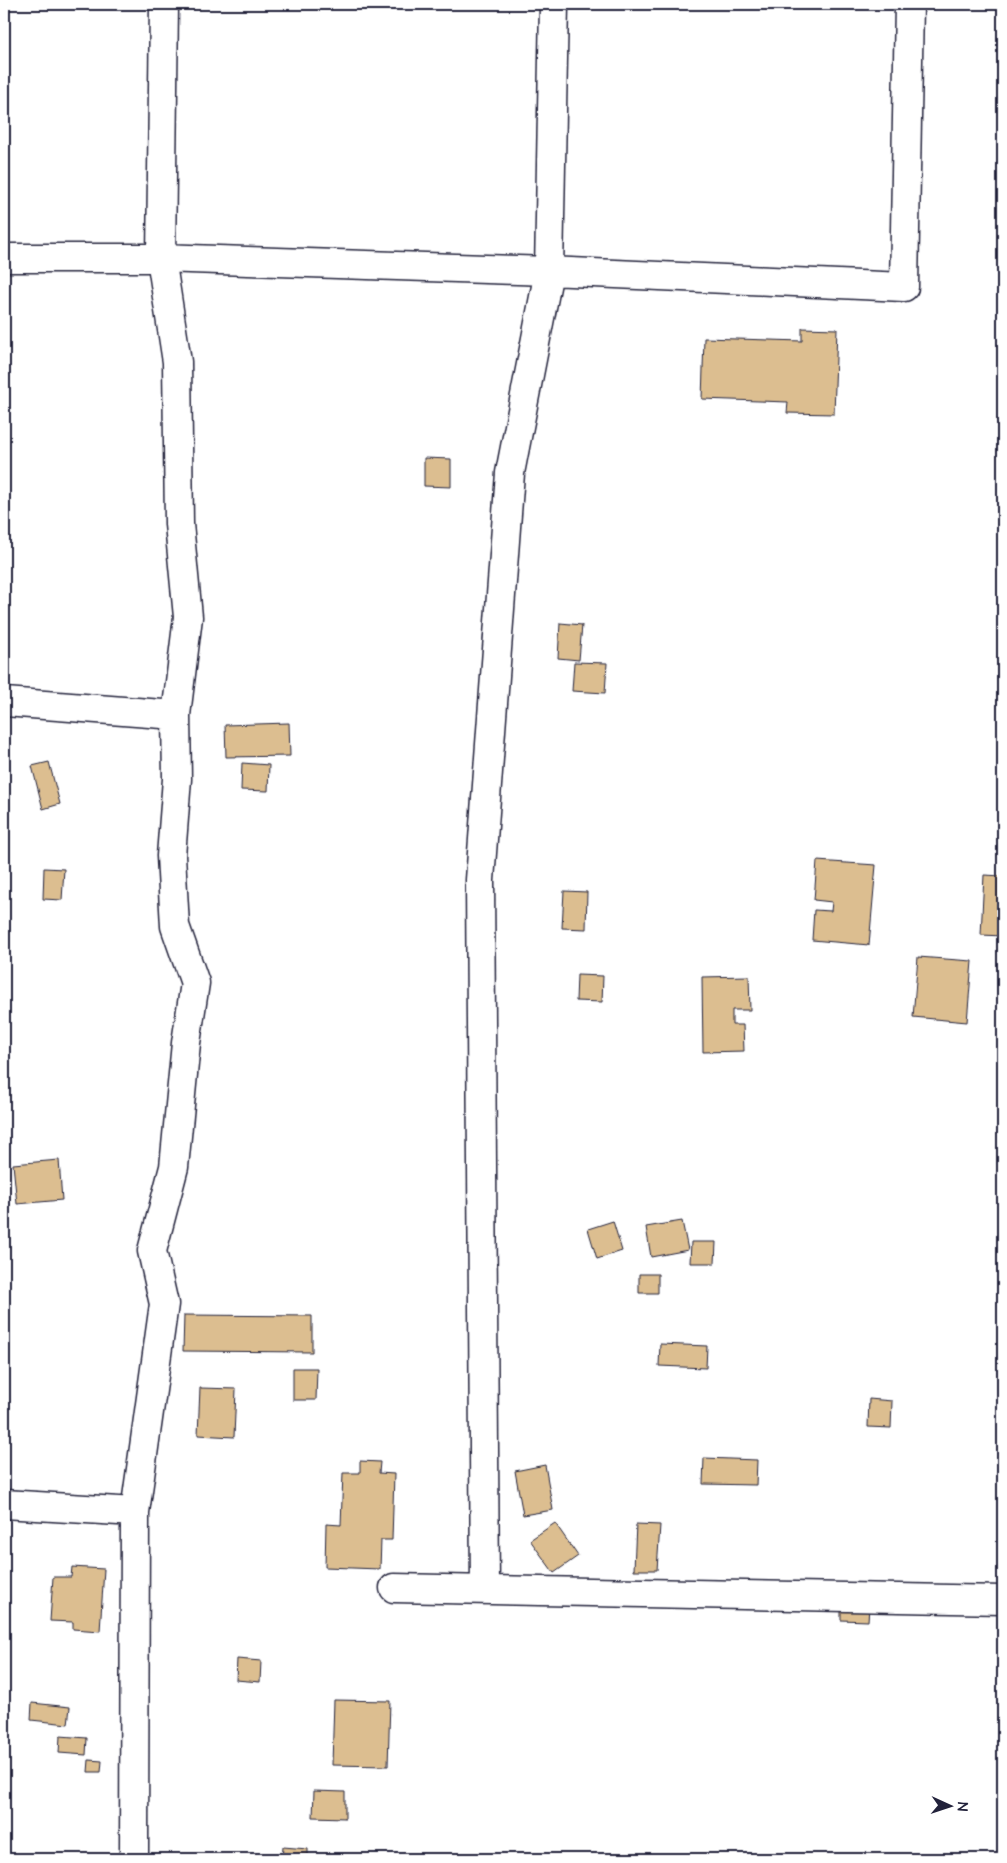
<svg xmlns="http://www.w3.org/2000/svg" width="1007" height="1863" viewBox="0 0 1007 1863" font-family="'Architects Daughter',sans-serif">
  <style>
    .building { fill: #dcbe90; stroke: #22223b }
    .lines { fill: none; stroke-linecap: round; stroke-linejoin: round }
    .minor-casing { stroke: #22223b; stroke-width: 31 }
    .minor { stroke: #fff; stroke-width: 28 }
  </style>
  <rect width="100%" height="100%" fill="#fff"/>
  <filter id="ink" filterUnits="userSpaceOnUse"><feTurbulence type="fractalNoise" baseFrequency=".02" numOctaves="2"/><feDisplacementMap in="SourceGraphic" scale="10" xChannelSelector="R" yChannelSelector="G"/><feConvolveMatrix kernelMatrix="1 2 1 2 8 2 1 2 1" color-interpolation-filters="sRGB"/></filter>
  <g filter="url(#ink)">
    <path class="building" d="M802 328 837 329 834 414 787 413 788 402 702 399 704 338 802 341Z
      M424 458 451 459V487L424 486Z
      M560 623 582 625 579 660 558 658Z
      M574 662 607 663 605 693 572 691Z
      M289 723 290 756 226 757 225 725Z
      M49 762 60 804 43 809 32 766Z
      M242 763 269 765 268 791 241 790Z
      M817 861 876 865 869 945 812 940 814 910 831 911 832 902 814 900Z
      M44 868 64 869 62 900 43 899Z
      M984 875 1003 876V936L981 935Z
      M564 891 587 892 586 929 562 928Z
      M918 957 972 961 967 1022 913 1017Z
      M577 975 603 976 602 1002 576 1001Z
      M749 976 750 1010H732V1025H743L744 1051 703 1052 702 977Z
      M59 1160 62 1200 17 1204 13 1164Z
      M613 1221 622 1251 597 1259 588 1229Z
      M682 1221 688 1250 651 1257 646 1227Z
      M691 1242H716L715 1263H690Z
      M639 1274H658V1293H639Z
      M184 1315 312 1316V1352L183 1351Z
      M660 1344 707 1346 706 1368 659 1366Z
      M293 1368H317L316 1400H293Z
      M200 1388 236 1389 234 1437 198 1435Z
      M869 1399 892 1401 891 1428 868 1427Z
      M704 1458 757 1460 756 1485 703 1484Z
      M360 1461 380 1462 379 1473 394 1474 392 1540H381L380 1569 325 1567 326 1524 341 1525 343 1473H360Z
      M545 1465 553 1510 523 1515 515 1471Z
      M555 1523 578 1556 554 1573 530 1540Z
      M636 1524 660 1525 657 1570H634Z
      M72 1567 104 1569 100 1631 73 1629V1622L50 1621 53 1577H71Z
      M841 1605 869 1607 868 1621 841 1620Z
      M237 1659 261 1661 260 1682 236 1680Z
      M334 1700 390 1701 388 1766 332 1765Z
      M32 1703 70 1707 68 1724 31 1720Z
      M60 1736 87 1738 86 1755 59 1753Z
      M89 1760 102 1761 101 1772H88Z
      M314 1791 345 1792V1818L313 1817Z
      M283 1847 308 1849V1859H282Z"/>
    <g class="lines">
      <defs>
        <path id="minor" d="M4 258H161L549 271 904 287 909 4
          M5 702 176 715
          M4 1504 135 1512
          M394 1588 1003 1600
          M485 1590 480 880 510 473 549 271 554 4
          M134 1859 135 1512 164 1304 152 1251 174 1167 186 1043 195 983 175 926 171 856 177 779 176 715 188 617 179 524 177 362 161 258 164 4"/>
      </defs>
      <use href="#minor" class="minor-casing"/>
      <use href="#minor" class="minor"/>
    </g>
  </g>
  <rect width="1007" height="1863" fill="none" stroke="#fff" stroke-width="20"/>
  <rect x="10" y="10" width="987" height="1843" fill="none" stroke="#22223b" stroke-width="2" filter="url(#ink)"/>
  <g transform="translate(950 1806) rotate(93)" stroke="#ffffff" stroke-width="4" paint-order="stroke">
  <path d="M0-4L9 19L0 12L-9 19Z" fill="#22223b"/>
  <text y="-8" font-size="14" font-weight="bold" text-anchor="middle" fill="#22223b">N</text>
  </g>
</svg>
